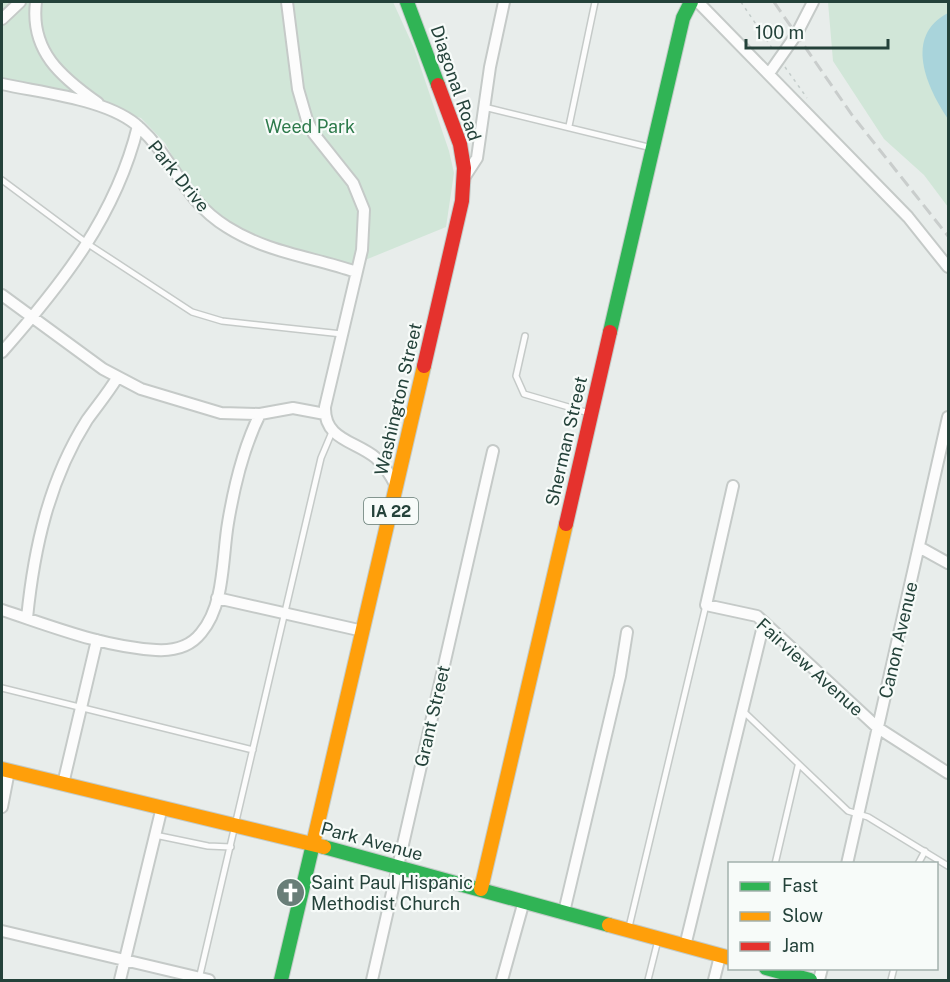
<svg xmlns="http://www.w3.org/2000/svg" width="950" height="982" viewBox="0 0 950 982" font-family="'Public Sans',sans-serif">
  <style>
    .green { fill: #d1e6d8 }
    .water { fill: #a9d4db }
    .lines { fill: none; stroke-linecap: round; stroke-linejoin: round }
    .lane-casing { stroke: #c5cac8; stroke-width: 8 }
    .street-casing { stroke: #c5cac8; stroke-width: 14 }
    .fast-casing { stroke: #c3cbc8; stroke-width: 16 }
    .slow-casing { stroke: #c3cbc8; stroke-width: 16 }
    .jam-casing { stroke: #c3cbc8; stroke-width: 16 }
    .path { stroke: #c3ccca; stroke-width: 1.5; stroke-dasharray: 3 4.5; stroke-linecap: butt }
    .lane { stroke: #fcfcfc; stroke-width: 5 }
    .street { stroke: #fcfcfc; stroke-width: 10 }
    .fast { stroke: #30b455; stroke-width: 14 }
    .slow { stroke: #ff9f0a; stroke-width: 14 }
    .jam { stroke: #e5322d; stroke-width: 14 }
    .rail { stroke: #c9cdcc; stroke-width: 3; stroke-dasharray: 12 6; stroke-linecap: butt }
    .labels { text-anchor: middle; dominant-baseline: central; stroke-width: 4.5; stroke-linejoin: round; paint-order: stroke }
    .shield { fill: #f7fbf9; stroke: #637a73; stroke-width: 1.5 }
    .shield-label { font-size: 16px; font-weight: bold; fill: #24423a }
    .street-label { font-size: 18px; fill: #24423a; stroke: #f7fbf9 }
    .park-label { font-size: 18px; fill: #2d7a4b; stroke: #f7fbf9 }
    .poi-label { font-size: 18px; fill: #24423a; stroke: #f7fbf9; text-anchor: start }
  </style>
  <rect width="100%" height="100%" fill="#e8edeb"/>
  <path class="green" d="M2 2H393L414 48 449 151 454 173 446 227 348 267 266 244 226 222 192 191 165 143 141 118 2 84Z
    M828 2H948V207L924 175 884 139 833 61Z"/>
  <path class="water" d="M948 13V119C927 88 903 36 948 13Z"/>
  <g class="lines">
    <defs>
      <path id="lane" d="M484 107 652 148
        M569 126 595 2
        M2 180 88 244 192 312 222 321 342 334
        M525 336 516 376 524 394 589 413
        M2 688 253 750
        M743 711 848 811 868 817 948 866
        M155 835 208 846 231 847
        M775 864 798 766
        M918 864 925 851
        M629 927 706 605
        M199 979 321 458 332 432
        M648 980 658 940
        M891 980 894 968"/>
      <path id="street" d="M36 2C30 51 61 77 98 103
        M287 2 298 89 307 120 314 134 353 183 364 210 362 250 325 407C324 440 356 441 376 458 385 466 391 476 396 486
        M698 2 908 217 948 267
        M2 19 20 2
        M770 72 796 35 813 2
        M2 84C42 93 110 99 140 128 174 159 183 200 227 227 268 253 313 257 356 272
        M464 178 477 158 490 67 504 2
        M2 295 103 369 141 389 221 413 260 414 293 408 325 414
        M2 352C62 284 116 216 138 126
        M733 486 706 605 757 616 878 728 948 773
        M919 547 948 563
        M217 598 363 631
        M2 610C51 626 103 647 156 650 173 651 190 647 201 633 225 605 222 558 228 523 234 487 243 448 260 414
        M27 618C34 548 49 480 87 420 97 406 108 393 117 378
        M63 784 97 640
        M2 807 9 771
        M847 864 948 417
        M564 912 620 676 627 632
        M2 931 209 980
        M685 946 764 622
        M120 980 162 807
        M372 980 493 451
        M502 980 524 901
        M714 980 720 956
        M819 980 822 968"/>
      <path id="fast" d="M407 2 438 85
        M610 332 683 18 691 2
        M324 847 609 925
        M766 968 810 980
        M281 980 313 844"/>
      <path id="slow" d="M2 769 324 847
        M313 844 424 366
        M481 889 566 524
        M609 925 730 958"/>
      <path id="jam" d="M424 366 462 201 464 168 460 144 438 85
        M566 524 610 332"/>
    </defs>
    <use href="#lane" class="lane-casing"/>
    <use href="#street" class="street-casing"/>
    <use href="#fast" class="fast-casing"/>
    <use href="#slow" class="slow-casing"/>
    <use href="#jam" class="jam-casing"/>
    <path class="path" d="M741 2 774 51
      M785 67 807 98"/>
    <use href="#lane" class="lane"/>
    <use href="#street" class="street"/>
    <use href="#fast" class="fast"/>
    <use href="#slow" class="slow"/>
    <use href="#jam" class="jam"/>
    <path class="rail" d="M774 2 852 115 948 236"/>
  </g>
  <defs>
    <symbol id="church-disc" viewBox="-11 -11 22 22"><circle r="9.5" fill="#697e78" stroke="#f7fbf9"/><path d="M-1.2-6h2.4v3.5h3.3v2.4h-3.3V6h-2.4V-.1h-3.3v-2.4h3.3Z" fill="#fff"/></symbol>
  </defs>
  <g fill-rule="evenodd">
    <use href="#church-disc" x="274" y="876" width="33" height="33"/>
  </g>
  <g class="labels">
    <rect class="shield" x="364" y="498" width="54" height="26" rx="4.5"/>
    <g class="shield-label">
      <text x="391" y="511">IA 22</text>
    </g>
    <g class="street-label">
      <text transform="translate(456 83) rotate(71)">Diagonal Road</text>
      <text transform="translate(179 176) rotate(51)">Park Drive</text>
      <text transform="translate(398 399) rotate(-77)">Washington Street</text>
      <text transform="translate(566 441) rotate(-77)">Sherman Street</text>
      <text transform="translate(898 640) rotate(-77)">Canon Avenue</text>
      <text transform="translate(810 667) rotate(42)">Fairview Avenue</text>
      <text transform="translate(432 716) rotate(-77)">Grant Street</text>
      <text transform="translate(372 841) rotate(15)">Park Avenue</text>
    </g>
    <g class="park-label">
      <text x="310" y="126">Weed Park</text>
    </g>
    <g class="poi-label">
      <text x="311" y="882">Saint Paul Hispanic<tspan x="311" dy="21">Methodist Church</tspan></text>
    </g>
  </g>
  <rect width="950" height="982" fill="none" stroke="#24423a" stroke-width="6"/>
  <rect x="728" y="862" width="210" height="108" fill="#f7fbf9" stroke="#a3b1ad" stroke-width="1.5"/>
  <rect x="740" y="882" width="30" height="9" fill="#30b455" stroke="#a3b1ad" stroke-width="1.5"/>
  <text x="782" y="892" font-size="18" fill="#24423a">Fast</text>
  <rect x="740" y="912" width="30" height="9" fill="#ff9f0a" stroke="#a3b1ad" stroke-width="1.5"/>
  <text x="782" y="922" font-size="18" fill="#24423a">Slow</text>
  <rect x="740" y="942" width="30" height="9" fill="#e5322d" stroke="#a3b1ad" stroke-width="1.5"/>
  <text x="782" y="952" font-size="18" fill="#24423a">Jam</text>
  <path d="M746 39v9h142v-9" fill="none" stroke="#24423a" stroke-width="3"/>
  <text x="755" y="39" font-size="18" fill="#24423a" stroke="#f7fbf9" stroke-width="4.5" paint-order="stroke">100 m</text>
</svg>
